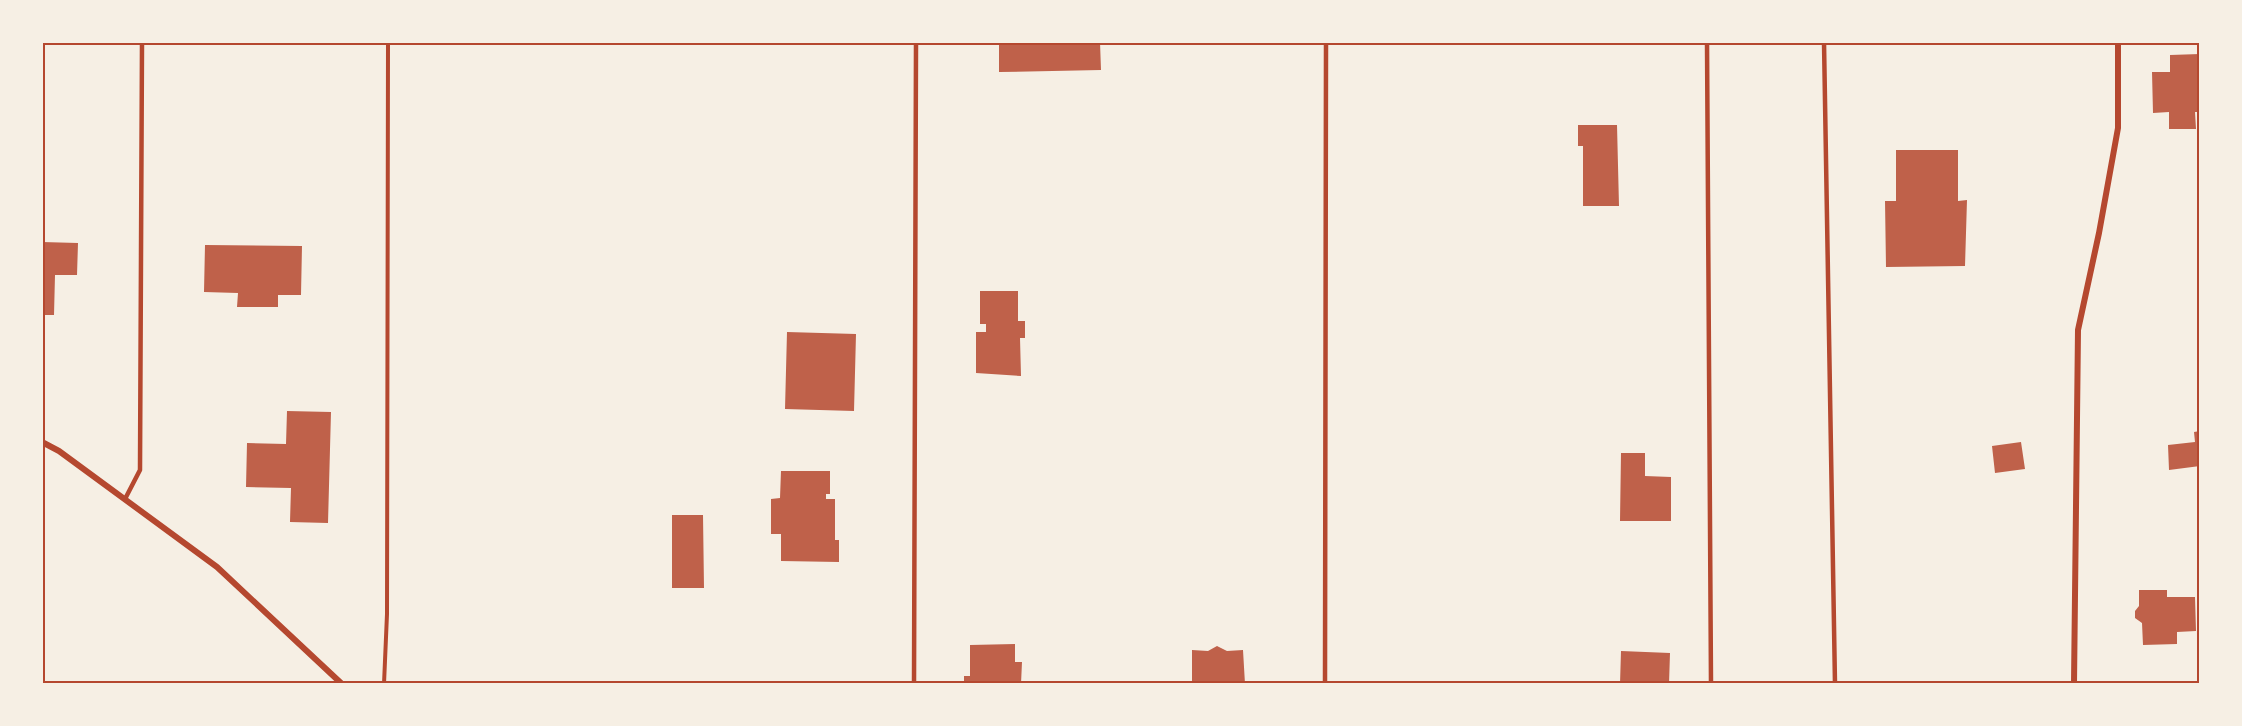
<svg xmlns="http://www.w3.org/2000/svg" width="2242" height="726" viewBox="0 0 2242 726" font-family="Lora,serif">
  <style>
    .building { fill: #bf614a }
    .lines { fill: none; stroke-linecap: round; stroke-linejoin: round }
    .path { stroke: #b5482f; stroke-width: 4 }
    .service { stroke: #b5482f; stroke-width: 4.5 }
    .minor { stroke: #b5482f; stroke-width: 6 }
    .neatline { fill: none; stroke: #b5482f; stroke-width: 2 }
  </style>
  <rect width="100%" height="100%" fill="#f6efe4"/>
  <path class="building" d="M999 42H1100L1101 70 999 72Z
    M2200 54V112H2195L2196 129H2169V112L2153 113 2152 72H2170V55Z
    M1578 125H1617L1619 206H1583V146H1578Z
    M1896 150H1958V201L1967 200 1965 266 1886 267 1885 201H1896Z
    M42 242 78 243 77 275H55L54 315H42Z
    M205 245 302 246 301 295H278V307H237L238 293 204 292Z
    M980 291H1018V321H1025V338H1020L1021 376 976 373V332H986V324H980Z
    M787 332 856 334 854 411 785 409Z
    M287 411 331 412 328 523 290 522 291 488 246 487 247 443 286 444Z
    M2200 431V466L2169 470 2168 445 2195 442 2194 432Z
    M2021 442 2025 469 1995 473 1992 446Z
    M1621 453H1645V476L1671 477V521H1620Z
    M781 471H830V494H826V499H835V540H839V562L781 561V534H771V499L780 498Z
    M672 515H703L704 588H672Z
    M2139 590H2167V597H2195L2196 631 2177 632V644L2143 645 2142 623 2135 618V611L2139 606Z
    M1015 644V662H1022L1021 684H964V676H970V645Z
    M1217 646 1227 651 1243 650 1245 684H1192V650L1208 651Z
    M1621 651 1670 653 1669 684H1620Z"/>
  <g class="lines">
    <path class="path" d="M384 684 387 614 388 42"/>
    <path class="service" d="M1707 42 1711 684
      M1824 42 1835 684
      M125 499 140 470 142 42
      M914 684 916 42
      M1325 684 1326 42"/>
    <path class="minor" d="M42 442 59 451 217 567 342 684
      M2074 684 2078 330 2099 233 2118 128V42"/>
  </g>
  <rect width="2242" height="726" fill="none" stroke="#f6efe4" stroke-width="87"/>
  <rect x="44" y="44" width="2154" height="638" class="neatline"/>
</svg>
